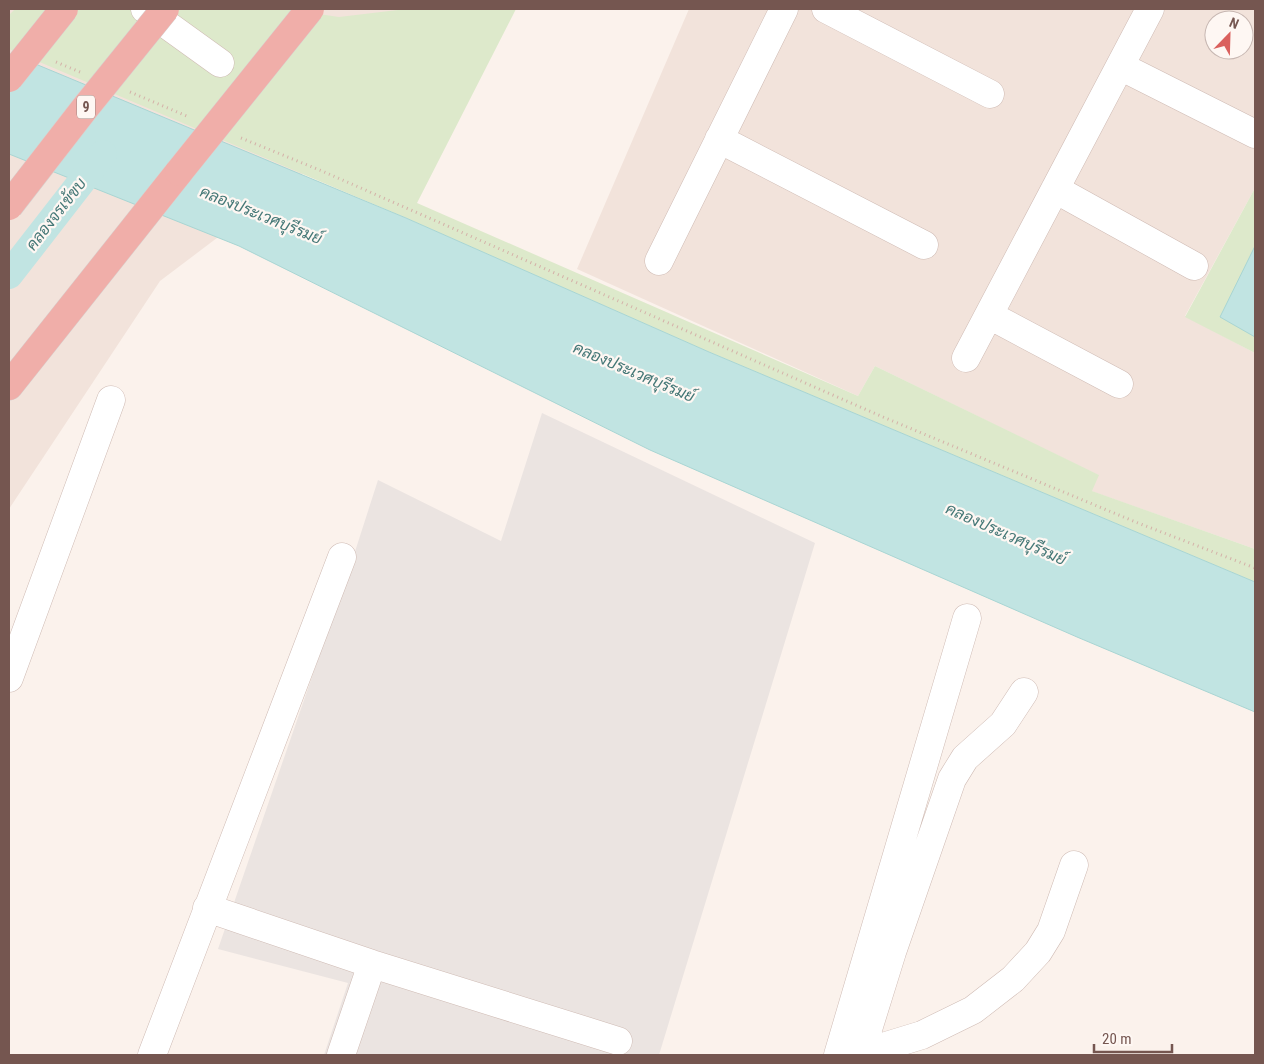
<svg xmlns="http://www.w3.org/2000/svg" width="1264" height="1064" viewBox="0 0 1264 1064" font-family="'Roboto Condensed',Sarabun,sans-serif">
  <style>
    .residential { fill: #f2e3db; fill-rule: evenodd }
    .industrial { fill: #ebe4e1 }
    .green { fill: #dde9cb }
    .water { fill: #c1e4e2; stroke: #a8d5d3 }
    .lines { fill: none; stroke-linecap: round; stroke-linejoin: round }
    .canal { stroke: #c1e4e2; stroke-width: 28 }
    .minor-casing { stroke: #cfbbb4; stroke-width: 29 }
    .highway-casing { stroke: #d8d0ce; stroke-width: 29 }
    .path { stroke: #d4b1a8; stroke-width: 3; stroke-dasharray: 1 4; stroke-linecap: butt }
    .minor { stroke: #fff; stroke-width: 28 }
    .highway { stroke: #f0aea9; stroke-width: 28 }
    .highway-bridge-casing { stroke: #d8d0ce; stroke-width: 29; stroke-linecap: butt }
    .highway-bridge { stroke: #f0aea9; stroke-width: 28 }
    .labels { text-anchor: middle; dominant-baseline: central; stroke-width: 4.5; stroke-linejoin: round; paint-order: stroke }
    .shield { fill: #fef7f3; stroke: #9e8681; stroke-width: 1 }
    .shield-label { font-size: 14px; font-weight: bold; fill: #755650 }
    .water-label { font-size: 16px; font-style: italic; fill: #457877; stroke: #fef7f3 }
  </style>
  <rect width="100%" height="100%" fill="#fbf2ec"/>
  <path class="residential" d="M9 9H489L434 74 160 281 9 509Z
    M689 9H1255V188L1185 316 1255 353V549L1091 491 1098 475 875 366 858 396 577 269ZM1214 20H1244V50H1214Z"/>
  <path class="industrial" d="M542 413 815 543 659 1055H324L348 983 218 949 351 564 378 480 501 541Z"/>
  <path class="green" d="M15 9H285L339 17 406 9H516L417 203 858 396 875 366 1099 475 1092 491 1255 549V582L709 352 406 218 9 49V15Z
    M1255 188V353L1185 317Z"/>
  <path class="water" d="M9 53 406 218 709 352 1255 582V712L1077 637 650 450 239 246 9 154Z
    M1255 246V337L1220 317Z"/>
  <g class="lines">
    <path class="canal" d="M9 275 103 154"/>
    <defs>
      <path id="minor" d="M145 9 220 63
        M826 9 990 94
        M1120 66 1255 134
        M719 139 924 245
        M1055 189 1194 266
        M659 261 784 9
        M989 315 1119 384
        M966 358 1150 9
        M9 678 111 400
        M207 908 372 964 341 1055
        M372 964 618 1041
        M860 1054 922 1035 973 1010 1013 979 1038 952 1051 931 1074 865
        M152 1055 342 557
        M838 1055 967 618
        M860 1055 892 952 952 779 965 758 1003 724 1024 692"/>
      <path id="highway" d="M9 386 179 172"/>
    </defs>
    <use href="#minor" class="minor-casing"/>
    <use href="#highway" class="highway-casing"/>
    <path class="path" d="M56 62 80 72
      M130 92 189 117
      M241 138 322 171 883 417 1138 523 1255 568"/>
    <use href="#minor" class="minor"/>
    <use href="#highway" class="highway"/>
    <defs>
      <path id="highway-bridge" d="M9 78 64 9
        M179 172 310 9
        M9 206 85 108 165 9"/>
    </defs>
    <use href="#highway-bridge" class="highway-bridge-casing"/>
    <use href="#highway-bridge" class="highway-bridge"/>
  </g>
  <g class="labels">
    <rect class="shield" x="77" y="95.5" width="18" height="23" rx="4"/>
    <g class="shield-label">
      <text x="86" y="107">9</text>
    </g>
    <g class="water-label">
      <text transform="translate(56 214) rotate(-52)">คลองจรเข้ขบ</text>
      <text transform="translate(261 215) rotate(22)">คลองประเวศบุรีรมย์</text>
      <text transform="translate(634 372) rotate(23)">คลองประเวศบุรีรมย์</text>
      <text transform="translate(1006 534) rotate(24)">คลองประเวศบุรีรมย์</text>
    </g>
  </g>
  <rect width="1264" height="1064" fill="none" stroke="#755650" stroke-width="20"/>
  <g transform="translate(1229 35) rotate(23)"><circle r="24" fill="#fef7f3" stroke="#c7b7b2"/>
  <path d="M0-4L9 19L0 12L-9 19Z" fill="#da605d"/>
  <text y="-8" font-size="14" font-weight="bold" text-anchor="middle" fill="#755650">N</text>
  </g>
  <path d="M1094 1044v8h78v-8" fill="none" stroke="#755650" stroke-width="2.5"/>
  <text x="1102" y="1044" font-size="15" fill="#755650" stroke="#fef7f3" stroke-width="4" paint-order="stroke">20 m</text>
</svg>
